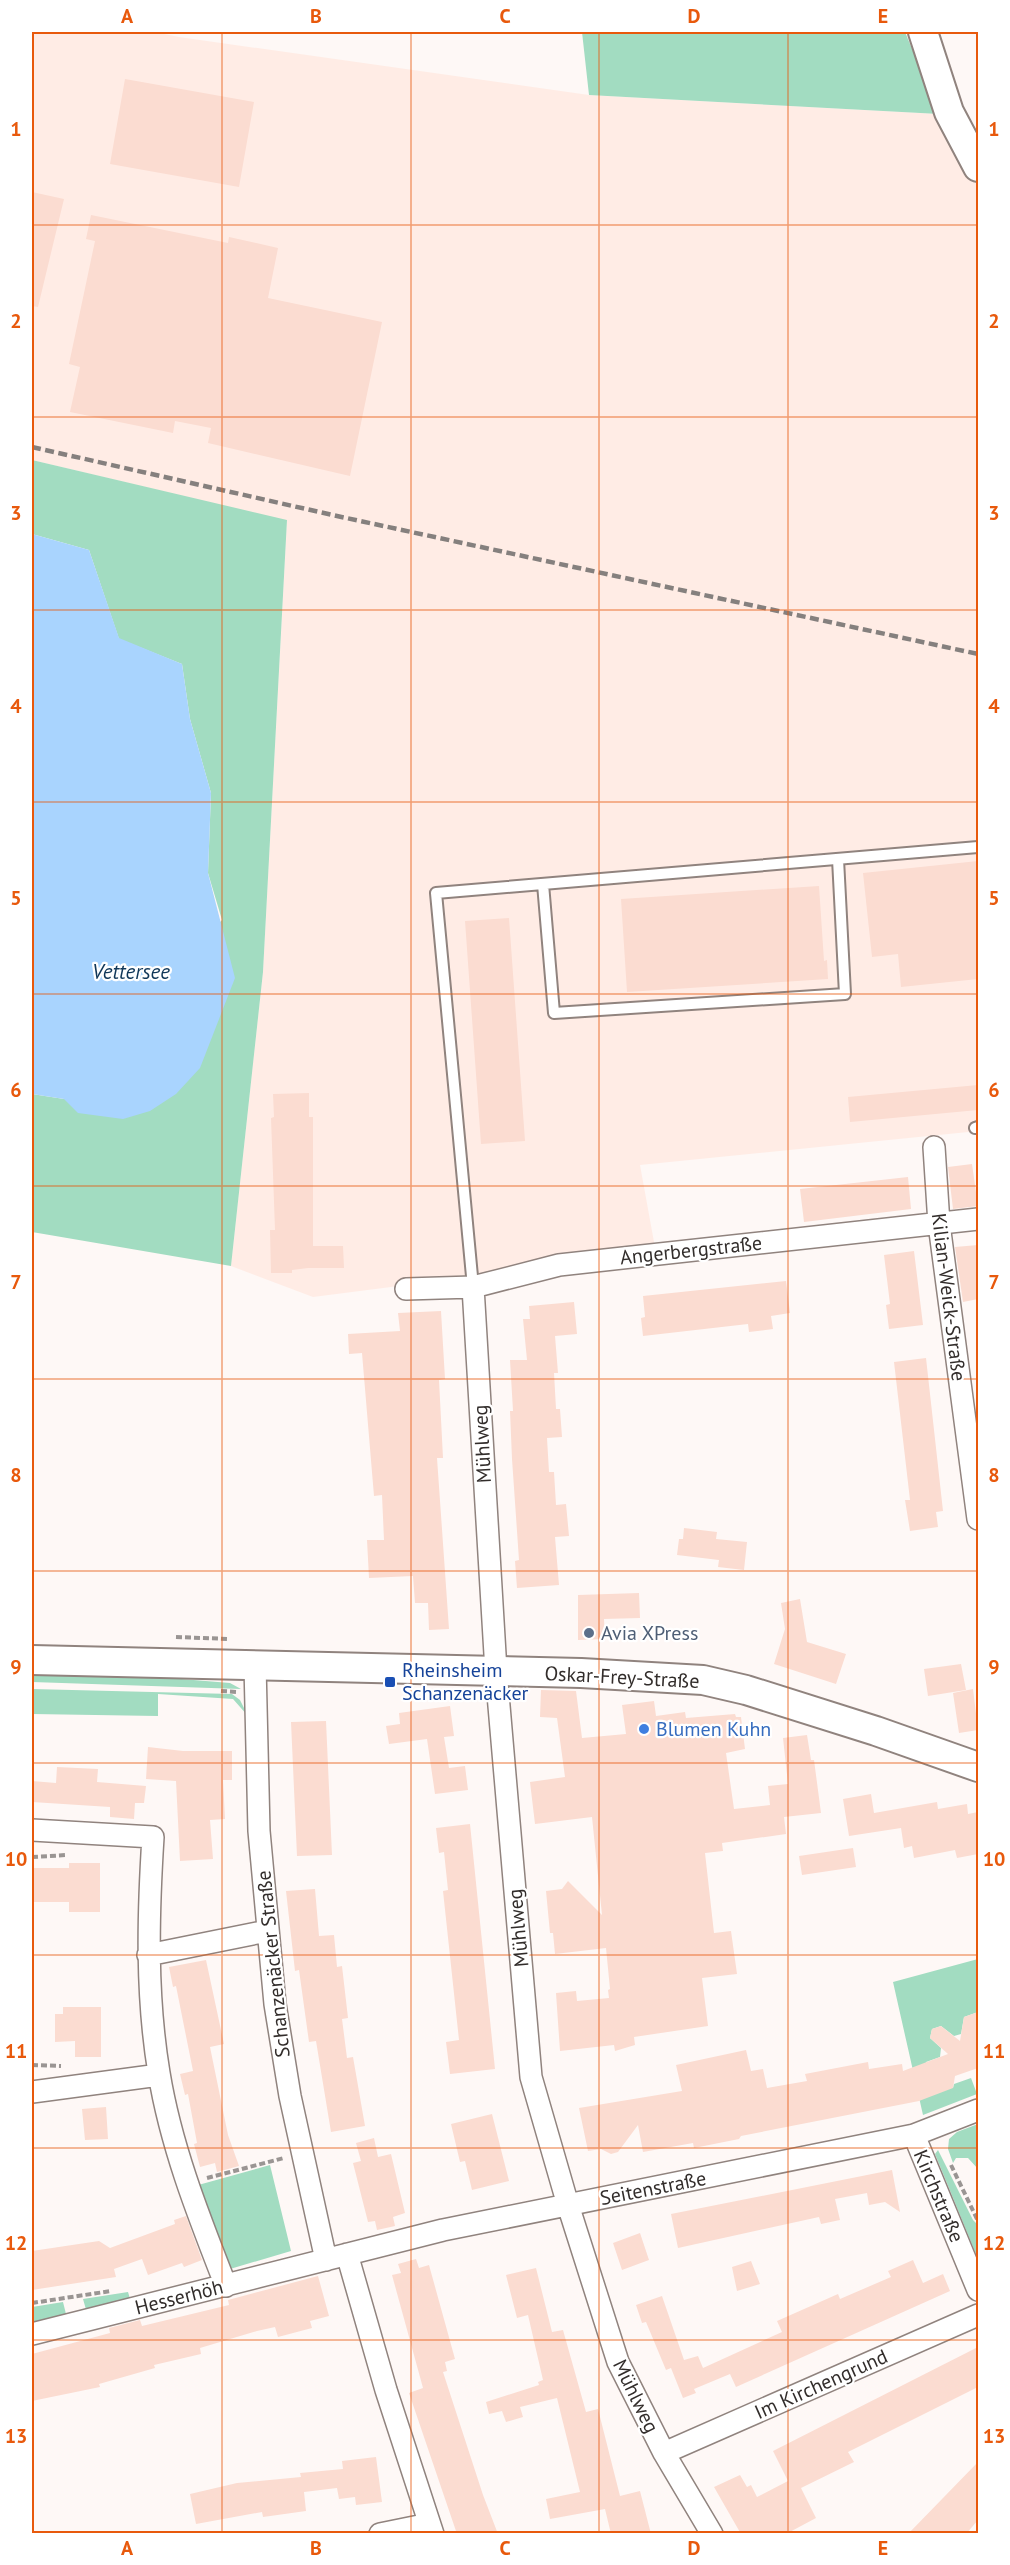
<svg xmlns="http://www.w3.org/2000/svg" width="1010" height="2565" viewBox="0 0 1010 2565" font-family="'PT Sans',sans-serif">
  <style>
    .built { fill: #ffece5 }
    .green { fill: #a2dcc1 }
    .water { fill: #a9d4fe }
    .building { fill: #fbdcd1 }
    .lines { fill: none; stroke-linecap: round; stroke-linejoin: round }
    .lane-casing { stroke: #90837e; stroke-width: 14 }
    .street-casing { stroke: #90837e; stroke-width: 24 }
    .secondary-casing { stroke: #90837e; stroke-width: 32 }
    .path { stroke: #9a9593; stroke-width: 4; stroke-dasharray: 6 3; stroke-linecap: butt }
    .lane { stroke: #fff; stroke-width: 10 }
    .street { stroke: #fff; stroke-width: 21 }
    .secondary { stroke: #fff; stroke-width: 28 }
    .rail { stroke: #85807e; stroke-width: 4.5; stroke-dasharray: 9 4.5; stroke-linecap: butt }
    .grid { fill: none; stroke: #e8590c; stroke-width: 1.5; stroke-opacity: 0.55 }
    .service-dot { fill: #5c6f8a; stroke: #fff; stroke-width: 2 }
    .transit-dot { fill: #1a4fb4; stroke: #fff; stroke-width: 2 }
    .shop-dot { fill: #3f7fe0; stroke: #fff; stroke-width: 2 }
    .labels { text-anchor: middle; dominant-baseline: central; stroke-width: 4.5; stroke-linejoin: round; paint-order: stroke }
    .street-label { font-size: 20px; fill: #322d2b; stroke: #fff }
    .service-label { font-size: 20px; fill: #4e5e75; stroke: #fff; text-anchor: start }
    .transit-label { font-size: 20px; fill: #164399; stroke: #fff; text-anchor: start }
    .shop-label { font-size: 20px; fill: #366cbe; stroke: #fff; text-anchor: start }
    .water-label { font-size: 21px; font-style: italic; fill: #103759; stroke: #fff }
    .neatline { fill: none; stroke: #e8590c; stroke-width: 2 }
    .grid-label { font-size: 20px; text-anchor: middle; font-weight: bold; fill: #e8590c }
  </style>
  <rect width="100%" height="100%" fill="#fef8f6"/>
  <path class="built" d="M32 32H154L179 37 589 95 939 114 978 132V1131L640 1165 656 1253 313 1297 231 1266 263 972 287 521 32 460Z"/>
  <path class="green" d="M582 32H905L939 114 589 95Z
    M32 460 287 520 263 972 231 1266 32 1232V1094L64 1099 222 920 208 873 211 793 190 719 182 664 119 639 89 550 32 534Z
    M32 1670 96 1672 230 1683 241 1689 32 1682Z
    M32 1689 232 1694 240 1700 248 1716 233 1699 158 1694V1716L32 1714Z
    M978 1959V2012L964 2017 961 2034 954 2036 941 2026 932 2029 930 2038 941 2048 940 2057 926 2062 923 2082 953 2088 954 2084 971 2078 977 2094 923 2115 893 1982Z
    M978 2124V2169L968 2158H956L953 2163 948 2149 949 2139 957 2132Z
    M938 2150 973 2220 978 2225V2259L935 2154Z
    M270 2165 291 2251 230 2269 191 2187Z
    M128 2292 131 2302 87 2313 83 2299Z
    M63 2302 67 2318 32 2327V2307Z"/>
  <path class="water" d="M32 534 89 550 119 638 182 664 190 719 211 793 208 873 235 978 200 1068 176 1094 150 1111 123 1119 78 1113 64 1099 32 1094Z"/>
  <path class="building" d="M125 79 254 102 239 187 110 164Z
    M32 192 64 199 38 307 32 306Z
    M91 215 228 243 229 237 278 248 268 298 382 322 350 476 208 443 211 428 175 421 173 433 70 412 80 367 69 364 95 241 86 239Z
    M978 861V979L901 987 898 954 872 957 863 873Z
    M819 886 824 961 827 960 828 979 627 992 621 899Z
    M509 918 525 1141 481 1144 465 921Z
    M978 1085V1110L850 1122 848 1097Z
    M309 1093V1117H313V1246H343L344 1268H308L292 1270V1273H271L270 1230H275L271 1118 274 1117 273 1094Z
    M972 1164 978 1206 953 1209 948 1167Z
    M908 1177 911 1209 804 1222 800 1189Z
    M978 1245V1299L963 1302 955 1247Z
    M914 1251 923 1325 889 1329 886 1305 890 1304 884 1255Z
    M786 1281 790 1313 771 1316 773 1329 749 1332 748 1324 643 1336 641 1318 645 1317 643 1296Z
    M574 1302 577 1334 555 1336 558 1373H554L556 1409H560L562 1437 547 1438 549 1472H554L556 1505 566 1504 569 1536 555 1537 559 1585 517 1588 515 1561 519 1560 512 1459 510 1411H513L510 1360H527L523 1319H530L529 1306Z
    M441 1311 445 1379 439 1380 443 1458H437L449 1629 429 1630 428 1603H415L413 1576 369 1578 367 1540H384L382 1495 374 1496 362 1353 349 1354 348 1334 400 1331 398 1313Z
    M926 1358 943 1511 936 1512 938 1527 910 1531 905 1500H910L894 1362Z
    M684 1528 717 1532 716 1539 747 1542 744 1570 718 1567 719 1560 677 1555 679 1539H683Z
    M639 1593 640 1618 604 1619 605 1639 578 1640V1595Z
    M800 1599 807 1642 846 1654 836 1684 774 1664 785 1629 781 1603Z
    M961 1664 966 1690 928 1696 924 1669Z
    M973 1689 978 1730 959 1733 953 1693Z
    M541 1690 576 1691 582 1738 626 1734 622 1705 654 1701 656 1716 685 1712 686 1718 735 1714 736 1717H741L745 1749 726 1753 734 1809 770 1805 768 1786 788 1784 783 1738 807 1735 811 1760H814L821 1813 784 1817 786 1834 722 1843 723 1851 705 1853 714 1933 731 1931 737 1974 702 1978 708 2026 634 2037 635 2045 615 2051 614 2045 560 2051 556 1993 576 1991 577 2001 609 1998 608 1990 610 1989 606 1948 555 1954 553 1933H550L546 1891 562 1889 568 1881 602 1915 592 1817 535 1824 530 1782 565 1777 557 1718 540 1717Z
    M450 1706 454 1736 444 1737 449 1768 465 1766 468 1790 435 1794 427 1739 389 1744 386 1726 400 1724 399 1713Z
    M326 1721 332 1855 297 1856 291 1722Z
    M148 1747 183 1751H232V1780H223L225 1819 210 1820 213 1859 180 1861 176 1781 146 1779Z
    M57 1767 98 1769 97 1782 146 1786 144 1803H135L134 1819 110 1817V1807L32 1802V1781L56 1783Z
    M871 1794 874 1813 937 1802 938 1809 967 1804 968 1814 978 1812V1854L957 1858 955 1850 914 1858 912 1846 904 1848 901 1828 849 1836 843 1799Z
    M470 1824 495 2069 450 2074 446 2042 459 2040 443 1891 448 1890 444 1852 439 1853 436 1828Z
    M853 1848 856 1867 802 1875 799 1856Z
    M69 1863H100V1912H69V1902H32V1868H69Z
    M315 1889 319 1936 334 1935 337 1967 342 1966 348 2018 342 2019 347 2058 353 2057 365 2126 331 2132 316 2041 309 2042 299 1970 295 1971 286 1891Z
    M206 1960 224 2044 210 2047 228 2135 239 2166 217 2172 215 2163 200 2167 194 2144 197 2143 188 2094 185 2095 180 2074 193 2071 176 1986 173 1987 169 1967Z
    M63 2007H101V2057H75V2041L55 2042V2014H63Z
    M978 2012V2068L955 2076 953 2088 919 2101 741 2136 739 2139 694 2148 693 2143 643 2152 638 2125 618 2152 611 2154 601 2149 588 2151 579 2108 682 2091 676 2065 746 2050 751 2071 763 2069 767 2088 807 2081 805 2074 868 2062 869 2069 902 2064 903 2071 948 2054 930 2038 932 2029 941 2026 960 2041 964 2017Z
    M106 2107 108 2139 85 2140 82 2109Z
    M492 2114 509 2181 472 2190 465 2161 460 2162 451 2124Z
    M374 2138 378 2157 391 2154 405 2213 393 2217 395 2226 377 2230 375 2221 368 2222 353 2163 361 2161 356 2143Z
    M892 2170 900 2212 885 2202 869 2205 867 2193 835 2199 840 2220 821 2224 819 2217 678 2248 671 2214Z
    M186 2216 202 2260 184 2267 182 2263 148 2275 142 2259 114 2269 116 2277 32 2290V2251L99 2241 110 2248 175 2224 174 2220Z
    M640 2233 649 2260 622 2270 613 2243Z
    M416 2259 419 2268 429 2265 455 2359 445 2362 447 2371 443 2372 483 2495 498 2534H457L409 2393 423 2388 392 2275 401 2273 398 2264Z
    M913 2260 923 2283 943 2274 950 2291 736 2387 730 2374 694 2389 696 2393 683 2398 671 2368 666 2370 646 2322 642 2323 636 2305 662 2296 684 2360 698 2356 703 2368 782 2332 777 2321 838 2294 840 2299 891 2277 888 2271Z
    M751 2261 760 2284 737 2291 732 2267Z
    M536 2268 552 2332 563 2330 586 2412 598 2409 620 2496 640 2491 651 2534H611L605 2509 550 2519 546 2499 580 2492 557 2398 520 2407 523 2417 506 2422 502 2411 489 2414 486 2402 539 2385 538 2382 543 2380 528 2315 517 2318 506 2275Z
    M318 2276 329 2316 310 2321 312 2328 278 2337 275 2327 257 2331 200 2348 201 2354 154 2365 155 2368 99 2384 100 2387 32 2401V2354L110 2333 109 2328 140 2320 142 2326 229 2305 228 2300Z
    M978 2347V2387L848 2452 854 2462 801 2488 816 2518 786 2534H741L714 2487 740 2475 747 2487 751 2485 757 2497 788 2481 773 2451Z
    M376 2457 382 2502 356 2505 355 2497 339 2499 337 2488 304 2492 306 2511 263 2517 262 2512 196 2524 190 2494 237 2483 301 2477 300 2473 343 2469 342 2461Z
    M978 2462V2520L966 2534H908Z"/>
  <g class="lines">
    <defs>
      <path id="lane" d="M543 884 554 1013 845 994 838 859
        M975 1128 978 1127
        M473 1287 436 893 978 847"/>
      <path id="street" d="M934 1147 939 1224 978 1519
        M473 1287 496 1671 531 2077 568 2205 618 2362 664 2453 712 2534
        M406 1289 473 1287 559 1265 978 1219
        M255 1665 259 1831 275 2004 290 2096 326 2260
        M32 1830 153 1837C148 1916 146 1995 159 2073 171 2147 199 2217 226 2286
        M148 1955 267 1931
        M32 2092 159 2075
        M914 2135 978 2290
        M347 2254 386 2390 433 2534
        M32 2334 443 2230 914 2135 978 2110
        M664 2453 978 2315
        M380 2534 429 2524"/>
      <path id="secondary" d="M923 32 949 112 978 167
        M32 1660 581 1673 703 1680 746 1690 876 1731 978 1767"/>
    </defs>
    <use href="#lane" class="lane-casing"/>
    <use href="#street" class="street-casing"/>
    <use href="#secondary" class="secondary-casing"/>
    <path class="path" d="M176 1637 229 1639
      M221 1691 238 1692
      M32 1857 67 1855
      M32 2065 61 2066
      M951 2165 978 2221
      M207 2178 284 2158
      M32 2303 111 2291"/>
    <use href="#lane" class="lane"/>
    <use href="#street" class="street"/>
    <use href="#secondary" class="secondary"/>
    <path class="rail" d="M32 447 337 516 978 654"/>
  </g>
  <path class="grid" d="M222 32V2534M411 32V2534M599 32V2534M788 32V2534M32 225H978M32 417H978M32 610H978M32 802H978M32 994H978M32 1186H978M32 1379H978M32 1571H978M32 1763H978M32 1955H978M32 2148H978M32 2340H978"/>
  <circle class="service-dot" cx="589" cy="1633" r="6"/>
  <rect class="transit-dot" x="384" y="1676" width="12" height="12" rx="3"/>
  <circle class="shop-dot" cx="644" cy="1729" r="6"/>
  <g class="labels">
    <g class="street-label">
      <text transform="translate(691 1250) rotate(-6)">Angerbergstraße</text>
      <text transform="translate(949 1297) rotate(83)">Kilian-Weick-Straße</text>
      <text transform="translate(482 1444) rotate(-93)">Mühlweg</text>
      <text transform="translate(622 1677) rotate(3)">Oskar-Frey-Straße</text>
      <text transform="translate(518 1928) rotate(-95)">Mühlweg</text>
      <text transform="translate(273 1964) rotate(-96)">Schanzenäcker Straße</text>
      <text transform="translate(653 2188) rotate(-11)">Seitenstraße</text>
      <text transform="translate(939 2196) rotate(67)">Kirchstraße</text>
      <text transform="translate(179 2297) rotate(-14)">Hesserhöh</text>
      <text transform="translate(821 2384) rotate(-24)">Im Kirchengrund</text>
      <text transform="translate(636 2396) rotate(64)">Mühlweg</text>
    </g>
    <g class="service-label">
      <text x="601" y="1633">Avia XPress</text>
    </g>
    <g class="transit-label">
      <text x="402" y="1670">Rheinsheim<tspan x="402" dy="23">Schanzenäcker</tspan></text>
    </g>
    <g class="shop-label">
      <text x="656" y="1729">Blumen Kuhn</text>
    </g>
    <g class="water-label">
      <text x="131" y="971">Vettersee</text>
    </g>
  </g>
  <rect width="1010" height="2565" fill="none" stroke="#ffffff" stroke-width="66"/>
  <rect x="33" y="33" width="944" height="2499" class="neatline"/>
  <g class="grid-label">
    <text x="127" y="23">A</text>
    <text x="316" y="23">B</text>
    <text x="505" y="23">C</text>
    <text x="694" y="23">D</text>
    <text x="883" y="23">E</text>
    <text x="16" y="136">1</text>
    <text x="994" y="136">1</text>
    <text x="16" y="328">2</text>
    <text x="994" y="328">2</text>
    <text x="16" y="520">3</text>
    <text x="994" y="520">3</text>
    <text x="16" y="713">4</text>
    <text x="994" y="713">4</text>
    <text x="16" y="905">5</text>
    <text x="994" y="905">5</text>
    <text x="16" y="1097">6</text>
    <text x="994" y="1097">6</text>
    <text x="16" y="1289">7</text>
    <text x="994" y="1289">7</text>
    <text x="16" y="1482">8</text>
    <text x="994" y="1482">8</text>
    <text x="16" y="1674">9</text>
    <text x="994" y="1674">9</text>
    <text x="16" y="1866">10</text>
    <text x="994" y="1866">10</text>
    <text x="16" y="2058">11</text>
    <text x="994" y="2058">11</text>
    <text x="16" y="2250">12</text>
    <text x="994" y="2250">12</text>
    <text x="16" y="2443">13</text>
    <text x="994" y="2443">13</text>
    <text x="127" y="2555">A</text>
    <text x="316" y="2555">B</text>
    <text x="505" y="2555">C</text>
    <text x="694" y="2555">D</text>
    <text x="883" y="2555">E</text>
  </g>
</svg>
